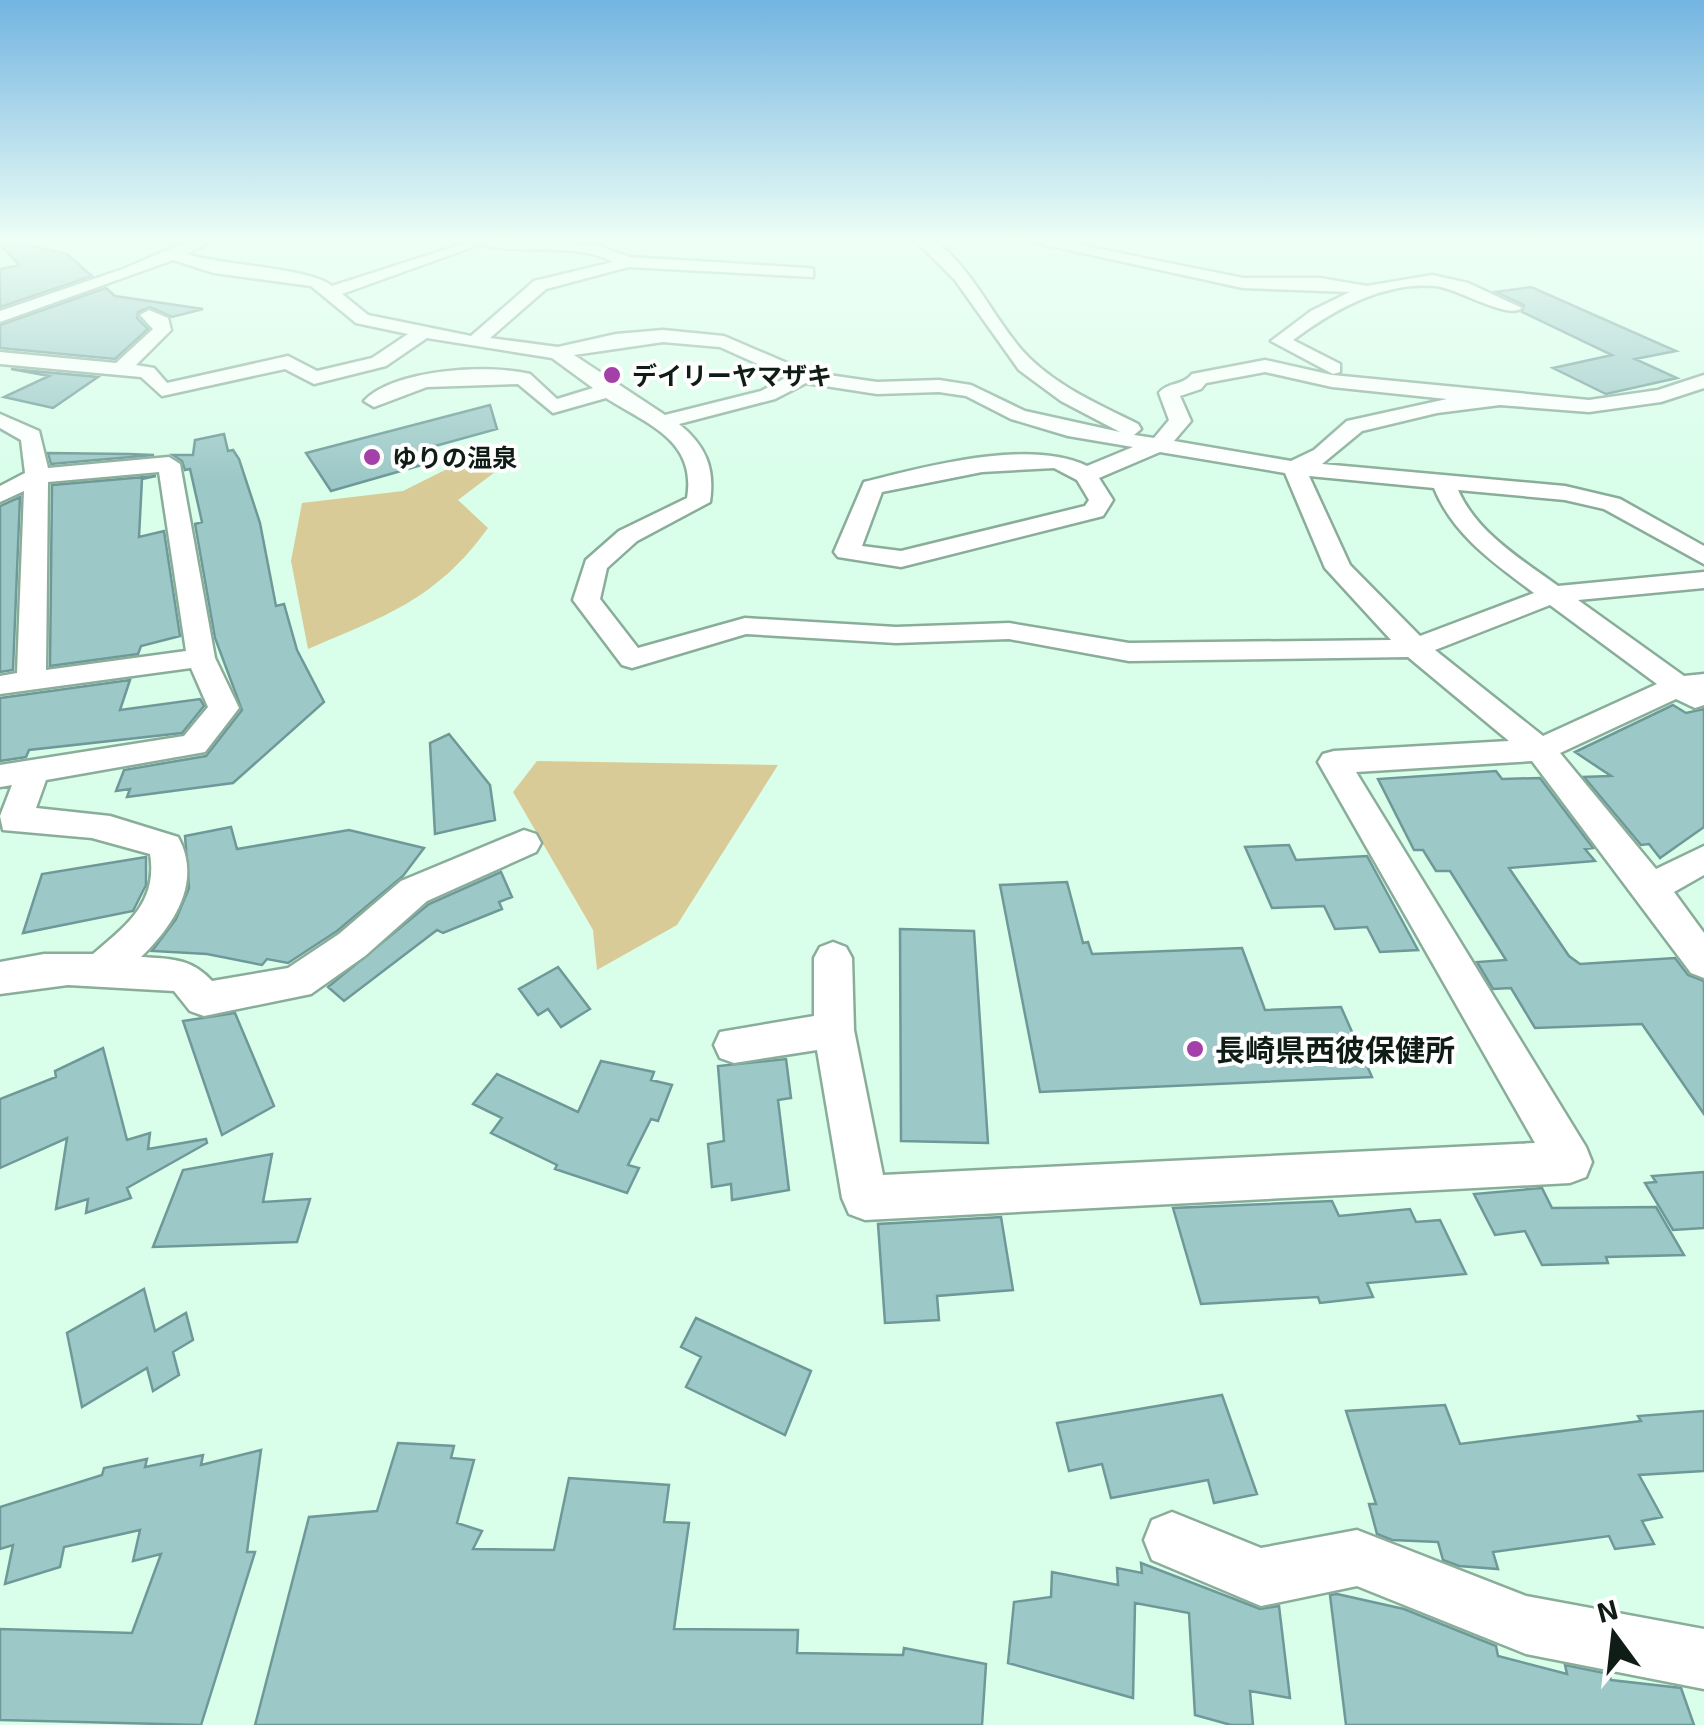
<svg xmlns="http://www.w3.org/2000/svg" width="1704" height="1725" viewBox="0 0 1704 1725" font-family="'Exo 2','Noto Sans JP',sans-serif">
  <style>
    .green { fill: #d9cb97 }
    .building { fill: #9cc8c7; stroke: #6e9998; stroke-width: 2.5 }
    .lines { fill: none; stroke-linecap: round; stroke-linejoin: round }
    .minor-casing { stroke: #8aad9a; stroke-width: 5 }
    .minor { fill: #fff; fill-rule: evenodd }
    .poi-dot { fill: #a341a8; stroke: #fff; stroke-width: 4 }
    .labels { text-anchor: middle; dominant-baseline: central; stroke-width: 8; stroke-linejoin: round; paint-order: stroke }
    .far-poi-label { font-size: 25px; font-weight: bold; fill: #101d16; stroke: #fff; text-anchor: start }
    .poi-label { font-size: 30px; font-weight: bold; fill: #101d16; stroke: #fff; text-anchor: start }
  </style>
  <rect width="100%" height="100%" fill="#d9feea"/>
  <path class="green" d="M469 458 503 466 458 500 488 528C436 600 385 616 308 649L291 561 302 503 403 491Z
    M537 761 778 765 677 925 597 970 593 930 513 792Z"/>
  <path class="building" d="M0 238 67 254 92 276 0 307V269L19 265 0 244Z
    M1531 287 1676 351 1635 359 1677 378 1606 394 1553 368 1612 355 1522 312 1524 305 1496 292Z
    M106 288 115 296 203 309 172 317 150 307 138 312 137 318 148 329 115 359 0 348V325Z
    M11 369 98 377 53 408 4 397 49 376Z
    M490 405 497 429 428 448 439 460 331 491 306 453Z
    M224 434 228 451 233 450 239 459 260 523 276 606 284 604 297 650 324 702 233 783 127 797 130 789 116 791 124 770 206 756 242 710 215 638 195 524 202 522 190 469 185 470 182 461 173 455H193L195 440Z
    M48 453 129 454 154 455 51 464Z
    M156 476 142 479 139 537 164 531 180 636 141 646 138 654 50 666 52 485Z
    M20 497 13 670 0 672V506Z
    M130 680 120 710 200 699 204 706 182 733 29 750 26 757 0 761V698Z
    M1673 705 1686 713 1704 709V827L1660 858 1649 844 1641 845 1584 777 1611 776 1575 752Z
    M449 734 490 785 495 820 435 834 430 743Z
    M1496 771 1502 779 1540 778 1593 848 1585 849 1595 861 1509 868 1569 956 1580 964 1675 958 1688 975 1704 981V1114L1642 1024 1535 1028 1511 988 1493 989 1477 962 1506 960 1450 871H1436L1423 850H1414L1378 779Z
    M231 827 237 849 349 830 424 848 403 876 337 931 288 963 267 959 262 965 207 954 152 951 176 919 189 888 185 836Z
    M1289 845 1296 860 1367 856 1418 950 1380 952 1367 927 1335 929 1324 906 1272 908 1245 847Z
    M146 857V885L133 911 23 933 42 874Z
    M501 872 512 897 499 902 502 909 443 933 437 930 344 1001 328 987 429 904Z
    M1067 882 1083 943 1088 942 1092 954 1242 948 1265 1010 1341 1007 1372 1077 1040 1092 1000 885Z
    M900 929 974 931 988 1143 901 1141Z
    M558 967 590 1009 561 1027 548 1009 538 1015 519 989Z
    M235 1013 274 1106 222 1135 183 1021Z
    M103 1048 127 1140 150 1133 148 1149 206 1139 207 1143 127 1188 131 1198 86 1213 88 1199 56 1209 67 1138 0 1168V1099L56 1077 55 1071Z
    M786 1059 791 1098 778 1100 789 1190 732 1200 731 1184 712 1187 708 1144 724 1141 718 1066Z
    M601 1061 654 1072 651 1080 672 1085 658 1121 651 1119 628 1165 639 1168 627 1193 555 1169 557 1165 491 1133 502 1118 473 1104 497 1074 578 1112Z
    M272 1154 263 1202 310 1199 297 1242 153 1247 183 1170Z
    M1704 1172V1228L1673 1230 1645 1183 1656 1182 1652 1176Z
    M1542 1188 1552 1208 1656 1207 1684 1255 1606 1257 1608 1263 1542 1265 1525 1231 1495 1235 1474 1194Z
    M1332 1201 1339 1216 1410 1209 1416 1222 1440 1220 1466 1274 1367 1283 1373 1297 1320 1303 1318 1297 1201 1304 1173 1208Z
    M1001 1217 1013 1290 937 1296 939 1320 885 1323 878 1224Z
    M144 1289 155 1331 186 1313 193 1340 173 1352 179 1375 153 1391 147 1368 82 1407 67 1333Z
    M696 1318 811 1371 785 1435 686 1387 701 1357 681 1347Z
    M1222 1395 1257 1494 1214 1503 1208 1480 1111 1498 1102 1464 1069 1471 1057 1423Z
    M1445 1405 1460 1444 1641 1421 1638 1416 1704 1411V1471L1639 1475 1662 1517 1642 1521 1654 1544 1615 1549 1609 1536 1493 1552 1498 1569 1459 1566 1443 1560 1438 1542 1392 1540 1377 1534 1369 1504H1376L1346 1411Z
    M398 1443 454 1446 451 1458 474 1460 457 1523 482 1531 473 1549 554 1550 569 1478 669 1485 664 1522 689 1523 674 1629 798 1630 797 1653 903 1655 904 1648 986 1664 982 1725H255L309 1517 377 1511Z
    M261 1450 247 1552H255L201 1725 0 1720V1629L132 1633 161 1554 133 1561 140 1530 64 1547 60 1567 5 1584 13 1545 0 1549V1507L102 1475 104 1468 147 1459 145 1467 203 1455 201 1465Z
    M1141 1563 1260 1609 1279 1606 1290 1698 1250 1691 1253 1725H1231L1195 1715 1189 1613 1135 1603 1133 1698 1008 1663 1014 1602 1051 1597 1052 1572 1118 1585 1117 1568 1142 1573Z
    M1337 1594 1404 1609 1496 1646 1498 1656 1567 1674 1565 1665 1609 1674 1611 1680 1681 1688 1694 1725H1346L1330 1595Z"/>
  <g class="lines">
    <defs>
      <path id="minor" d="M196 238H217L187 254C223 266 308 267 332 286L478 239V245L342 294 368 315 471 336 534 281 613 262C577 242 525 255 485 245L488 238 599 246 629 257 807 268 813 269V277L628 267 546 289 490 338 558 347 616 334 663 330 724 336 808 372 877 382 939 380 971 385 1025 411 1120 432 1061 401 1019 370 955 280 913 238H931C971 266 989 311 1020 348 1051 384 1096 403 1138 424L1141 429 1134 435 1154 438 1169 420 1159 393C1167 382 1183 386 1192 374L1265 360 1332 375 1589 400 1658 390 1704 375V388L1661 402 1589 412 1500 405 1437 413 1362 431 1322 464 1565 486 1620 499 1704 546V564L1604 509 1565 500 1458 490C1477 533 1521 559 1558 586L1704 572V588L1578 600 1684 676 1704 674V705L1695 708 1676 699 1560 753 1656 869 1704 846V875L1674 892 1704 933V978L1691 973 1532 761 1356 772 1586 1147 1592 1162 1586 1177 1570 1183 865 1220 849 1214 842 1198 817 1050 734 1063 720 1058 714 1045 720 1032 814 1016V958L820 947 833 942 846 947 852 958 854 1030 883 1175 1535 1143 1318 762 1323 754 1334 751 1509 741 1408 657 1129 661 1009 639 896 643 746 634 632 668 622 665 573 600 586 560 619 531 687 498C697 440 647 424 606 398L553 413 518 384 427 387 374 407 364 401C394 369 489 364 530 374L557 399 593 388 552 358 427 338 386 366 314 384 285 369 162 396 141 377 0 364V352L116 363 153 329 140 315 149 310 168 318 171 330 136 365 154 368 167 383 288 356 317 371 372 358 408 334 356 323 311 286 214 273 173 260 0 322V311L123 269ZM663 342 720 347 787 377 761 391 665 415 574 355ZM1265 372 1332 387 1447 399 1347 421 1314 450 1291 461 1174 441 1191 421 1180 396 1201 389 1206 383ZM806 383 877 394 939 392 966 396 1011 419 1068 436 1133 447 1087 466C1029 438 925 467 864 482L834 552 838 557 901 567 1103 516 1113 500 1099 478 1160 452 1285 473 1325 568 1391 640 1129 643 1009 623 896 627 745 618 638 648 600 599 607 568 637 541 710 502C715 468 706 446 679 424L775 399ZM1054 468 1077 480 1089 500 1085 506 901 551 862 546 882 492 982 472ZM1309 476 1434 488C1453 535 1494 563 1534 593L1420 636 1350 565ZM1550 605 1657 684 1543 736 1435 650Z
        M1014 238H1045L1243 278H1320L1367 286 1432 275 1468 283 1522 308C1507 320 1458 288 1435 286 1384 281 1333 310 1293 340L1340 364V372L1333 374 1271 341 1311 311 1350 292 1243 288Z
        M0 414 39 431 48 468 169 457 180 464 215 658 239 708 205 752 46 780 36 808 110 816 178 837C203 882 173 926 141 957 171 959 191 958 212 981L288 968 339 934 401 881 524 830 536 834 541 843 536 852 427 901 365 956 311 994 204 1016 190 1011 174 991 68 985 0 994V962L44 954H93C127 925 158 902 150 854L92 838 3 830 0 816 12 785 0 787V765L184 736 208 707 191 668 0 694V676L17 673 24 491 0 502V486L25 473 21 440 0 428ZM159 472 186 651 46 670 48 482Z
        M1172 1512 1261 1548 1357 1530 1526 1596 1704 1629V1689L1526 1654 1357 1586 1261 1606 1152 1560 1144 1540 1152 1520Z"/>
    </defs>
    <use href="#minor" class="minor-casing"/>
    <use href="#minor" class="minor"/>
  </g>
  <linearGradient id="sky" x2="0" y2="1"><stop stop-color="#72b4e1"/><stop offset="0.5" stop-color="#eefff6"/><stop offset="1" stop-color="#eefff6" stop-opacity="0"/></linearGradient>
  <rect width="1704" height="480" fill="url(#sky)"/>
  <g class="poi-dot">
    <circle cx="612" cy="375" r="10"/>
    <circle cx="372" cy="457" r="10"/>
    <circle cx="1195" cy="1049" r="10"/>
  </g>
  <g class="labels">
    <g class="far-poi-label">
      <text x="632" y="375">デイリーヤマザキ</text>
      <text x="392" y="457">ゆりの温泉</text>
    </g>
    <g class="poi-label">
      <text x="1215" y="1049">長崎県西彼保健所</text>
    </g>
  </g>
  <g transform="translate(1614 1635) rotate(345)" stroke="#ffffff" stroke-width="8" paint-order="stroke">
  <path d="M0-8L18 38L0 25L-18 38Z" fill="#101d16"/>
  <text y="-15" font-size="28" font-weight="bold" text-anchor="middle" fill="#101d16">N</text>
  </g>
</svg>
